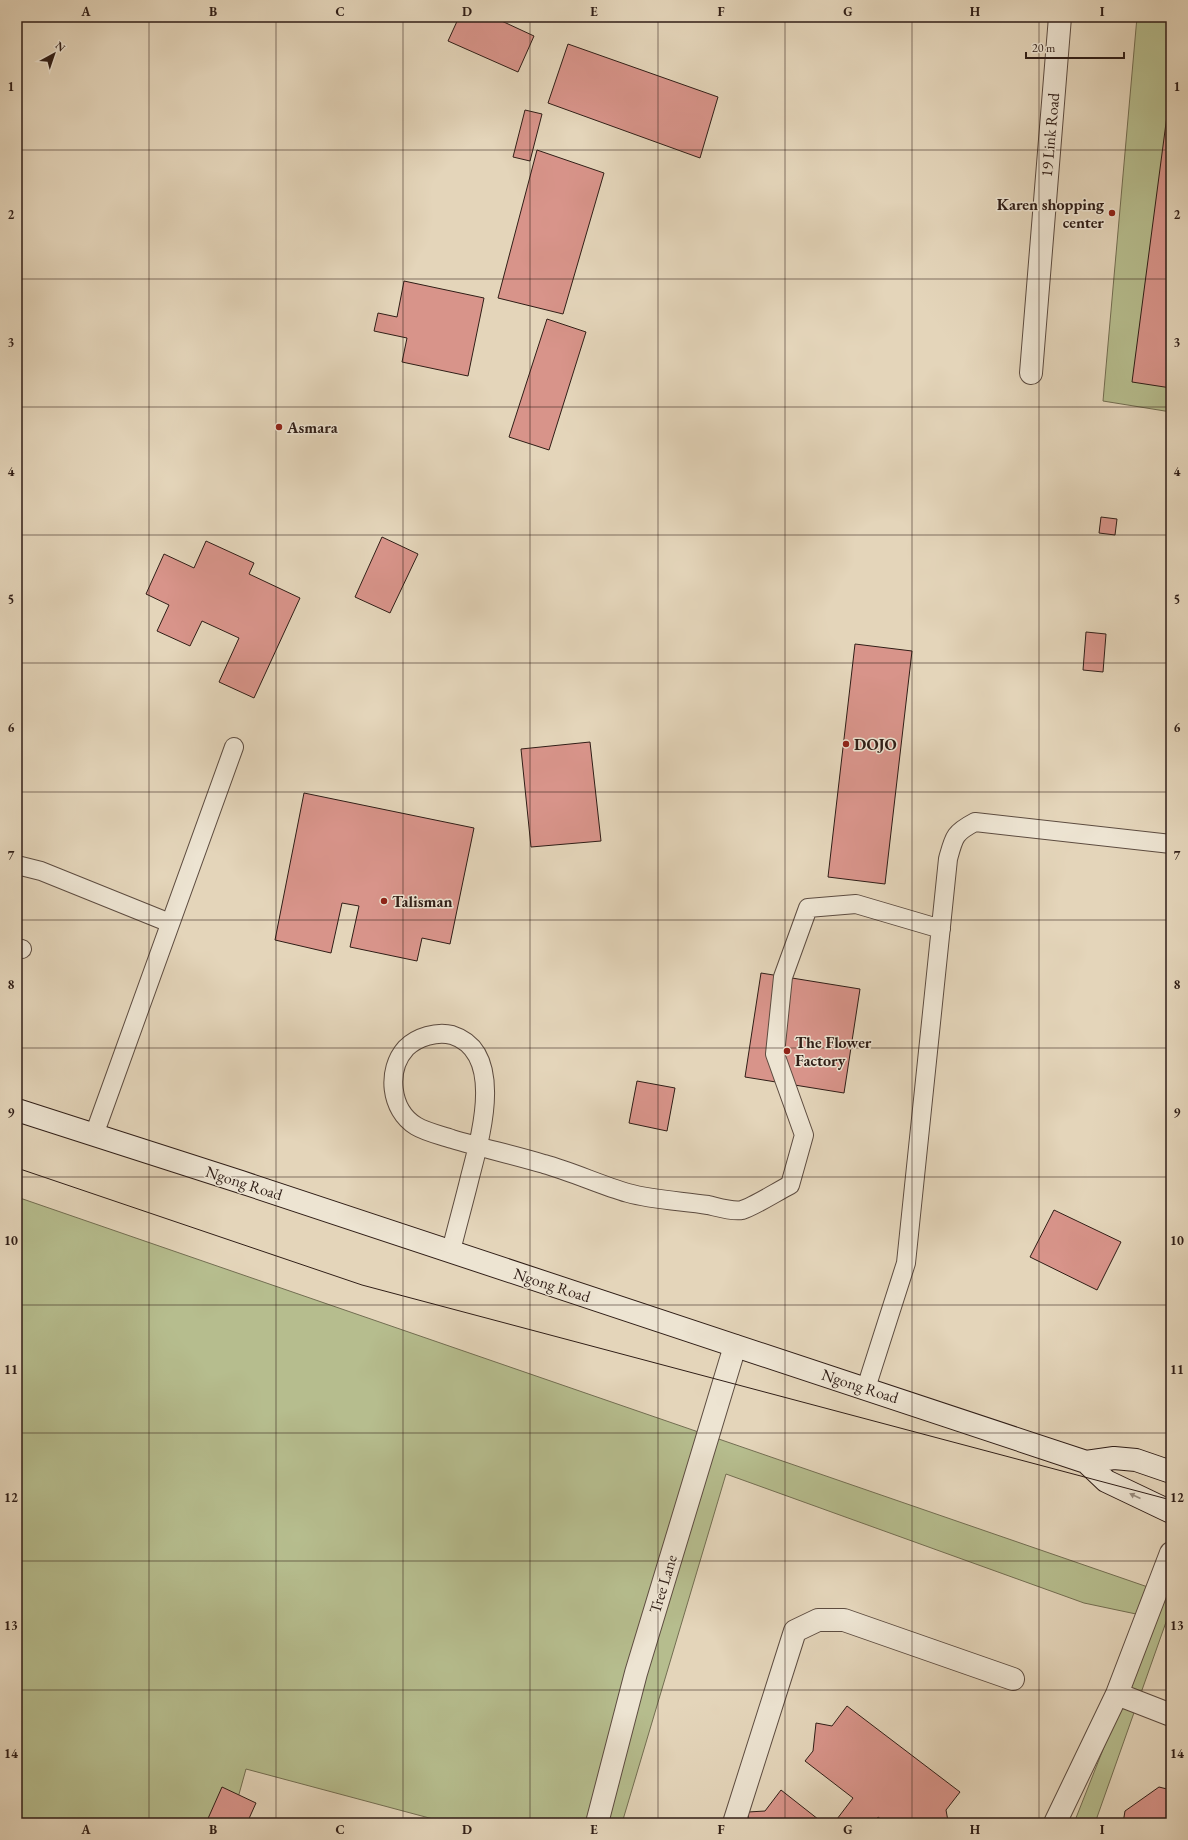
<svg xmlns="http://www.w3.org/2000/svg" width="1188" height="1840" viewBox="0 0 1188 1840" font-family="'EB Garamond',serif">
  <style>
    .green { fill: #b6bd8e; stroke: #736e52 }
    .building { fill: #d8948a; stroke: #301e17 }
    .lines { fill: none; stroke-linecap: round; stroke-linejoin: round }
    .service-casing { stroke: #5d4c40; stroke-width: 20 }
    .minor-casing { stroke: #5d4c40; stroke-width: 24 }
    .secondary-casing { stroke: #301e17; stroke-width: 24 }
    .service { stroke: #ede4d2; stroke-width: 18 }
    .minor { stroke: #ede4d2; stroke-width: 22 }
    .secondary { stroke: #ede4d2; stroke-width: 22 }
    .tram { stroke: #301e17; stroke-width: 1 }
    .oneway { fill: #988b7e }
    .grid { fill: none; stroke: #301e17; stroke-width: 1; stroke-opacity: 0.55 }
    .poi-dot { fill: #8f2418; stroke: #ede4d2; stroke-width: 1.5 }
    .labels { text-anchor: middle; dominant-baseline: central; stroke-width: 3; stroke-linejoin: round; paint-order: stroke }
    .street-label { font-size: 16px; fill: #301e17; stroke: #ede4d2 }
    .poi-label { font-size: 16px; font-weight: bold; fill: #301e17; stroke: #ede4d2; text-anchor: start }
    .neatline { fill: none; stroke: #301e17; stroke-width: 1.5 }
    .grid-label { font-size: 13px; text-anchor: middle; font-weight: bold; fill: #301e17 }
  </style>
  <rect width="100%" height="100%" fill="#e4d5ba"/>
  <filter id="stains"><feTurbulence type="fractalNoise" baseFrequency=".005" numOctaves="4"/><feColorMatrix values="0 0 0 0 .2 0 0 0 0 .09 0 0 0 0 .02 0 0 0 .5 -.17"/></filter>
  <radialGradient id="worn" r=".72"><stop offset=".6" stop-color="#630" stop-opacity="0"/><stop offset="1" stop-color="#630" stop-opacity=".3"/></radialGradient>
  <path class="green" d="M1137 17H1171V412L1103 401Z
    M17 1197 1171 1595V1608L1095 1823H1074L1155 1618 1084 1603 726 1474 622 1823H448L246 1769 231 1823H17Z"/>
  <path class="building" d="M459 17H493L534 36 518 72 448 41Z
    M568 44 718 97 700 158 548 103Z
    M1171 85V388L1132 382Z
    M525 110 542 114 530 161 513 157Z
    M537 150 604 173 563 314 498 298Z
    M404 281 484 298 468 376 402 362 407 338 374 331 378 313 397 317Z
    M547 319 586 332 549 450 509 437Z
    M1101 517 1117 519 1115 535 1099 533Z
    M382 537 418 554 390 613 355 597Z
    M206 541 254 563 249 574 300 598 254 698 219 682 239 638 202 621 190 646 157 631 169 605 146 594 164 554 194 568Z
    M1086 632 1106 634 1103 672 1083 670Z
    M855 644 912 651 885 884 828 877Z
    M590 742 601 841 531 847 521 749Z
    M304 793 474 828 450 944 422 938 417 961 350 947 359 906 342 903 331 953 275 940Z
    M761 973 860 989 844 1093 745 1077Z
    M637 1081 675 1088 667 1131 629 1123Z
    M1054 1210 1121 1242 1097 1290 1030 1257Z
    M847 1706 960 1792 946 1810 948 1821 886 1823 878 1817 874 1823H834L853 1798 805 1761 813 1751 816 1723 832 1726Z
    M222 1787 256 1803 247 1823H206Z
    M1159 1787 1171 1790V1823H1123L1125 1811Z
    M781 1790 823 1823H749L748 1812 765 1811Z"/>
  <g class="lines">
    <defs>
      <path id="service" d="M17 865 41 871 170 923
        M17 948 22 949
        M94 1135 234 747
        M451 1251C457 1226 464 1202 470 1177 480 1138 506 1052 452 1035 437 1031 417 1037 406 1048 386 1070 390 1110 416 1126 426 1132 440 1135 452 1139 482 1148 514 1155 544 1164 573 1172 600 1185 628 1193 653 1200 682 1201 708 1205 717 1207 733 1212 742 1210 753 1207 778 1191 790 1185L804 1135 775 1054 783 977 808 908 856 904 941 929
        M866 1388 906 1263 948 859C954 837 954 833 975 822L1171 844"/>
      <path id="minor" d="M1031 373 1060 17
        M1117 1694 1171 1715
        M597 1823 636 1673 735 1346
        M734 1823 795 1631 818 1620H844L1013 1679
        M1055 1823 1117 1694 1171 1553"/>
      <path id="secondary" d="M17 1110 241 1182 1086 1462 1114 1458 1136 1460 1171 1472
        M1086 1462 1106 1481 1171 1512"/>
    </defs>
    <use href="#service" class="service-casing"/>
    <use href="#minor" class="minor-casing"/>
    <use href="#secondary" class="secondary-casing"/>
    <use href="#service" class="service"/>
    <use href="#minor" class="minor"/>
    <use href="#secondary" class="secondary"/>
    <path class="tram" d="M17 1168 362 1285 1171 1500"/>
  </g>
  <defs><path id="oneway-solid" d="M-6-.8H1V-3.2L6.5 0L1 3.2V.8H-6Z"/></defs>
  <use class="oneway" href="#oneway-solid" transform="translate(1135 1496) rotate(-156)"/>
  <path class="grid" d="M149 17V1823M276 17V1823M403 17V1823M530 17V1823M658 17V1823M785 17V1823M912 17V1823M1039 17V1823M17 150H1171M17 279H1171M17 407H1171M17 535H1171M17 663H1171M17 792H1171M17 920H1171M17 1048H1171M17 1177H1171M17 1305H1171M17 1433H1171M17 1561H1171M17 1690H1171"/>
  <g class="poi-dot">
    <circle cx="1112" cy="213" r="4"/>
    <circle cx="279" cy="427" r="4"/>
    <circle cx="846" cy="744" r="4"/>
    <circle cx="384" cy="901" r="4"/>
    <circle cx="787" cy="1051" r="4"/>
  </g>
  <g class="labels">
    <g class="street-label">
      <text transform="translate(1050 135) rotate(-85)">19 Link Road</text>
      <text transform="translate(244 1183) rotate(18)">Ngong Road</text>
      <text transform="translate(552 1285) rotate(18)">Ngong Road</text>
      <text transform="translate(860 1386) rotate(18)">Ngong Road</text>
      <text transform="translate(663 1584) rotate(-73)">Tree Lane</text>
    </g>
    <g class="poi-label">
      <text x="1104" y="204" text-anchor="end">Karen shopping<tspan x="1104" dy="18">center</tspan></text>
      <text x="287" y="427">Asmara</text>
      <text x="854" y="744">DOJO</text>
      <text x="392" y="901">Talisman</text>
      <text x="795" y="1042">The Flower<tspan x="795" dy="18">Factory</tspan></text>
    </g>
  </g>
  <rect width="1188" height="1840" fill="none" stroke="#e4d5ba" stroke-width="44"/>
  <g transform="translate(54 54) rotate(40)" stroke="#ede4d2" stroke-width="3" paint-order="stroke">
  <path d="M0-3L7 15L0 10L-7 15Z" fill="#301e17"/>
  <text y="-6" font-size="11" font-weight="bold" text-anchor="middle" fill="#301e17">N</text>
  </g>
  <path d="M1026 52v6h98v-6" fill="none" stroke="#301e17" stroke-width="2"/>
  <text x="1032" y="52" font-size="12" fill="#301e17" stroke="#ede4d2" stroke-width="3" paint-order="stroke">20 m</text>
  <rect x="22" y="22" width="1144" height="1796" class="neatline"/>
  <g class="grid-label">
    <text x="86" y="16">A</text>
    <text x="213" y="16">B</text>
    <text x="340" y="16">C</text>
    <text x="467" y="16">D</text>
    <text x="594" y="16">E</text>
    <text x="721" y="16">F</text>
    <text x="848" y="16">G</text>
    <text x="975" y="16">H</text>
    <text x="1102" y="16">I</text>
    <text x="11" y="91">1</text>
    <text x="1177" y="91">1</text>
    <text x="11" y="219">2</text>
    <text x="1177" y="219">2</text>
    <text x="11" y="347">3</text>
    <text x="1177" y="347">3</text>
    <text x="11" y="476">4</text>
    <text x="1177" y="476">4</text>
    <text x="11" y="604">5</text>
    <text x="1177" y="604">5</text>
    <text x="11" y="732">6</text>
    <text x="1177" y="732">6</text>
    <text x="11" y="860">7</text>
    <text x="1177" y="860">7</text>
    <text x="11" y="989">8</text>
    <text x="1177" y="989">8</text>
    <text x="11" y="1117">9</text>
    <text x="1177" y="1117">9</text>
    <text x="11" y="1245">10</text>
    <text x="1177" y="1245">10</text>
    <text x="11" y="1374">11</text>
    <text x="1177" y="1374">11</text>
    <text x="11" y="1502">12</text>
    <text x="1177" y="1502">12</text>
    <text x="11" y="1630">13</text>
    <text x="1177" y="1630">13</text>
    <text x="11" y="1758">14</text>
    <text x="1177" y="1758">14</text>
    <text x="86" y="1834">A</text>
    <text x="213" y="1834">B</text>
    <text x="340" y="1834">C</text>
    <text x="467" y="1834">D</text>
    <text x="594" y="1834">E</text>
    <text x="721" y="1834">F</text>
    <text x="848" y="1834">G</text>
    <text x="975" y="1834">H</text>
    <text x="1102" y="1834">I</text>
  </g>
  <rect width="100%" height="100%" filter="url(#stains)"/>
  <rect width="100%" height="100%" fill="url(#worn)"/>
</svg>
